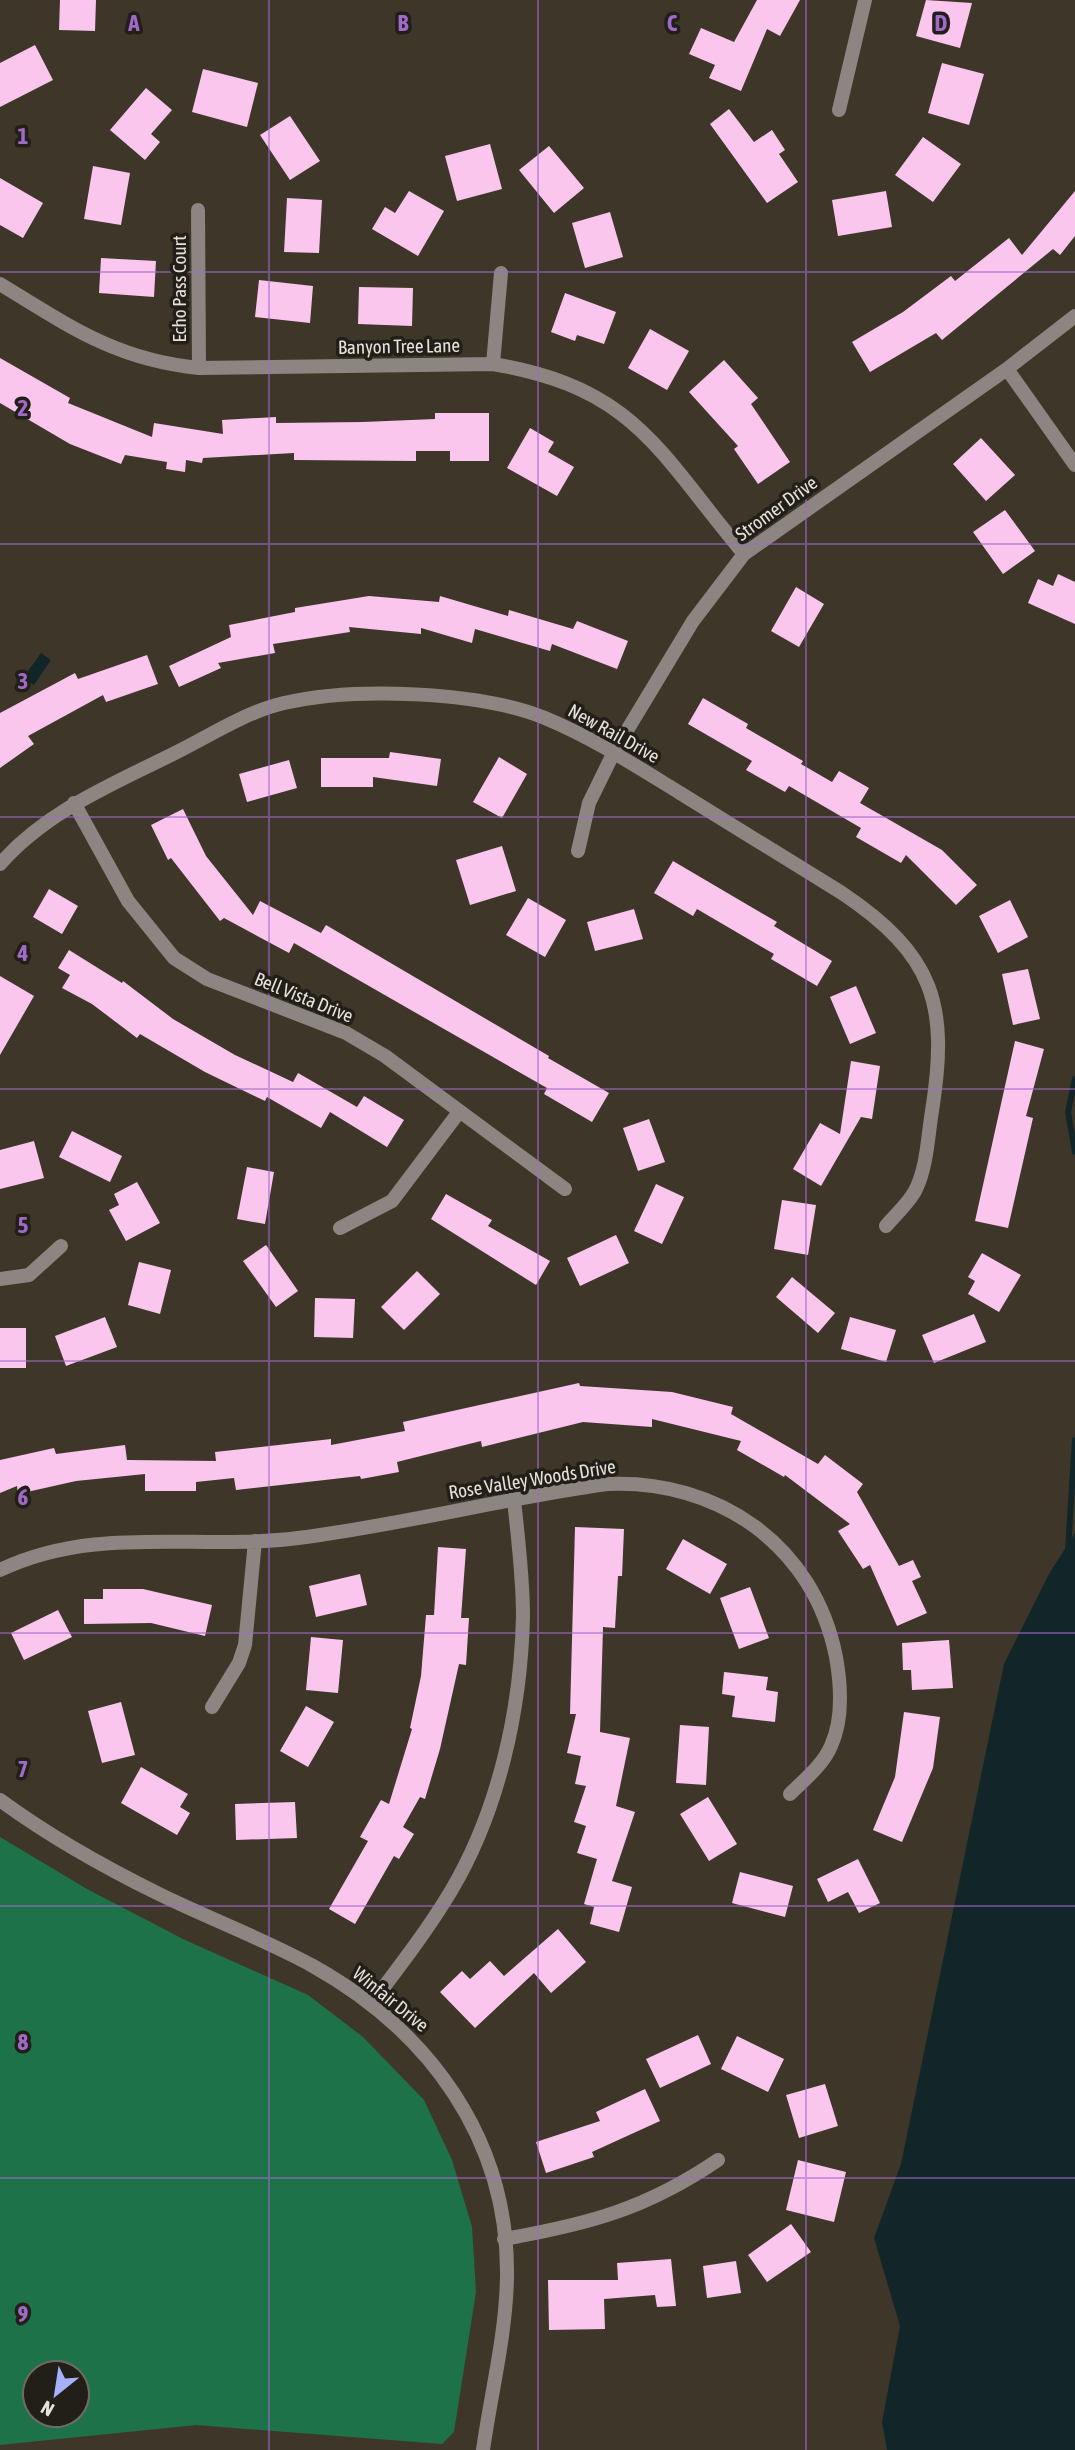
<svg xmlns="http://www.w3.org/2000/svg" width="1075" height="2450" viewBox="0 0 1075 2450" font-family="'Asap Condensed',sans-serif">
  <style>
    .forest { fill: #1d724a; fill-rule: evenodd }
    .water { fill: #122528 }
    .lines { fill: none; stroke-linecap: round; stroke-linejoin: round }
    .stream { stroke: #122528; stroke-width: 6 }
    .building { fill: #fac6ed }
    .street { stroke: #8d8581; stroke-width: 14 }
    .grid { fill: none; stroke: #a06bc8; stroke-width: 2; stroke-opacity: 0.55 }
    .labels { text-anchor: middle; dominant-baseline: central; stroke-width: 7; stroke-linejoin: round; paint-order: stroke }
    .street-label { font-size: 19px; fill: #e6e1d9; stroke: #221e18 }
    .grid-label { font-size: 23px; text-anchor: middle; font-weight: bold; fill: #a06bc8; stroke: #221e18; stroke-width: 7; stroke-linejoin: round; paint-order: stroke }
  </style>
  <rect width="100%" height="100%" fill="#3e3729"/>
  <path class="forest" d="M0 1837 87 1889 185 1940 308 1995 363 2037 424 2100 452 2160 472 2227 476 2292 454 2432 442 2444 196 2425 0 2445ZM35 2373H77V2415H35Z"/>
  <path class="water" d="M41 653 51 660 34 685 23 678Z
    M1075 1533V2450H887L882 2422 900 2326 874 2238 901 2164 1004 1664 1049 1574Z"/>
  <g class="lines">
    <path class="stream" d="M1075 1079 1068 1112 1075 1152
      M1068 1550 1075 1440"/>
  </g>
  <path class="building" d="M60 0H96L95 31 59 30Z
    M757 0H800L780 36 767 29 741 91 709 78 715 65 689 54 701 28 734 42Z
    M926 0 972 3 960 48 916 36Z
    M35 45 53 80 0 107V63Z
    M942 63 984 74 969 125 928 113Z
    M203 69 258 83 247 127 192 112Z
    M146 88 172 110 151 134 160 142 145 160 110 130Z
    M729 109 754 142 772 130 785 150 779 154 798 182 767 203 710 124Z
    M290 116 320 161 290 180 260 135Z
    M923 137 961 164 933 202 895 175Z
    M490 144 502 189 457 201 445 156Z
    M549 146 584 188 554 213 519 170Z
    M93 166 130 173 121 225 84 219Z
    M0 178 43 203 23 238 0 225Z
    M409 191 444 211 418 256 372 229 385 207 395 213Z
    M886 191 892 227 838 236 832 200Z
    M1075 191V236L1060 255 1053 249 942 340 936 333 870 372 852 342 903 312 951 276 955 281 1009 238 1022 255Z
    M287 198 322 200 319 253 284 252Z
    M610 212 623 257 585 268 572 223Z
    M101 258 156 261 154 297 99 293Z
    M259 280 313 286 310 323 255 317Z
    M359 287 413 288 412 326 358 324Z
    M565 293 616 312 604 344 577 335 575 341 551 332Z
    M650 329 689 351 667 390 628 368Z
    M0 358 70 398 68 403 152 437 154 423 223 434 222 420 276 417V423L363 422 435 419V413H489V461H450V451H416V461L294 460V453L203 458 202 463 186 460 185 472 166 469 167 462 125 455 121 464 70 444 0 403Z
    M724 360 758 398 751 404 790 462 758 484 734 449 738 446 689 392Z
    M530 428 554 442 548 452 574 467 557 496 507 468Z
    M981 438 1015 475 986 501 953 464Z
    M1005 510 1035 551 1003 574 973 532Z
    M1058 574 1075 582V624L1028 603 1038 579 1053 586Z
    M796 587 824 604 799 647 771 631Z
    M369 596 439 602 440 596 508 616 509 610 573 629 577 621 628 641 617 669 552 644 550 651 475 629 472 643 421 628V634L349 627 350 632 273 644 275 653 218 663 221 668 179 687 169 666 231 637 229 625 295 612V608Z
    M147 655 158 684 106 702 103 695 28 736 34 744 0 768V713L75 673 78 679Z
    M703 698 748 724 746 728 803 761 801 764 832 782 839 771 869 788 860 803 942 850 977 885 956 905 906 855 901 863 856 837 861 828 789 786 785 792 746 770 752 761 688 724Z
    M390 752 441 759 437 786 373 777V787H321V758H389Z
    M499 757 527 774 502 818 473 802Z
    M289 760 297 788 247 802 239 774Z
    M183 809 206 856 253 915 260 901 321 933 326 925 549 1056 548 1058 609 1093 592 1122 544 1094 547 1088 294 943 289 953 224 918 220 921 171 858 168 860 151 825Z
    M502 846 516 891 470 905 456 860Z
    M673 861 777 922 774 926 832 961 817 986 771 959 774 954 697 909 693 916 654 893Z
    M49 889 78 906 62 934 33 917Z
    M528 898 566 920 545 957 506 935Z
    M1010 900 1028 937 998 953 979 916Z
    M634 909 643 939 595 951 587 922Z
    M69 950 122 983 123 981 173 1019 235 1055 293 1082 298 1073 357 1107 364 1096 404 1120 387 1147 330 1112 321 1128 267 1097 265 1101 205 1072 140 1034 137 1038 92 1004 62 988 70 975 58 968Z
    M1028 969 1040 1019 1013 1025 1002 974Z
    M0 976 34 996 0 1055Z
    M856 986 876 1033 850 1044 830 997Z
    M1015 1041 1044 1049 1026 1116 1033 1118 1008 1228 975 1221Z
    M851 1061 880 1066 872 1119 861 1117 821 1186 793 1169 820 1123 840 1134Z
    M649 1119 665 1162 638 1171 623 1128Z
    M72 1131 122 1156 110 1182 59 1157Z
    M34 1141 44 1178 0 1189V1150Z
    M247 1167 274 1172 265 1224 237 1219Z
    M137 1182 160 1223 126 1241 109 1210 119 1205 114 1194Z
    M656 1184 684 1197 662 1244 634 1231Z
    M446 1194 492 1220 488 1226 550 1261 536 1285 431 1219Z
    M782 1200 816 1205 808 1255 774 1249Z
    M616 1235 629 1263 580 1286 567 1258Z
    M266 1245 298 1291 276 1307 243 1261Z
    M982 1253 1021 1275 999 1312 968 1294 975 1281 968 1277Z
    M139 1262 171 1270 160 1314 128 1305Z
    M417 1271 440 1294 404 1330 381 1307Z
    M792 1277 835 1313 818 1333 776 1297Z
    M315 1298 355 1299 353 1338 314 1337Z
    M974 1314 986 1342 934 1363 922 1335Z
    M105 1317 117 1347 66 1366 55 1336Z
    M850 1317 896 1330 886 1362 841 1349Z
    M0 1328H26V1368H0Z
    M579 1383 580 1386 672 1392 733 1407 731 1414 818 1464 825 1455 863 1484 857 1492 899 1566 913 1560 921 1577 912 1581 927 1613 897 1626 870 1565 863 1569 838 1531 850 1524 785 1475 784 1477 737 1450 741 1441 652 1419V1427L583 1422 482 1447 481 1441 397 1462 399 1472 361 1479 360 1476 236 1490 234 1478 196 1482V1491H145V1474L76 1481 18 1494 17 1486 0 1493V1460L54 1448 56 1454 125 1445 127 1460 216 1461 215 1452 331 1439V1445L405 1431 403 1422Z
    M575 1527 624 1529 622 1576H618L615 1628 603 1627 600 1732 630 1738 616 1806 635 1812 612 1881 632 1887 619 1932 590 1924 594 1907 584 1904 597 1859 577 1853 586 1826 574 1822 586 1786 575 1784 581 1756 567 1753 576 1714H570Z
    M683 1539 727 1564 710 1594 666 1569Z
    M438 1547 466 1549 461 1618H469L466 1665 459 1664 440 1749 425 1799 420 1797 403 1827 414 1834 399 1859 394 1856 355 1924 329 1909 368 1841 360 1837 381 1800 389 1804 412 1729 410 1728 421 1676 426 1615H434Z
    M360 1574 367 1605 316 1617 309 1586Z
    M750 1587 769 1638 739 1649 720 1598Z
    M103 1589H143L212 1605 205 1636 151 1623 84 1624V1599H103Z
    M58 1610 72 1637 24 1660 11 1633Z
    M311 1637 343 1640 338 1693 306 1690Z
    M949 1640 953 1688 912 1690 911 1670H903L902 1643Z
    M724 1672 768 1677 766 1690 778 1692 775 1722 732 1717 735 1696 722 1694Z
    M121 1702 135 1755 102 1763 88 1711Z
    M306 1706 334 1722 308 1767 280 1751Z
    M904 1712 940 1717 933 1768 902 1842 873 1830 895 1777Z
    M680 1725 709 1727 706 1785 676 1783Z
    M141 1767 188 1794 180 1807 190 1813 177 1835 121 1803Z
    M708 1797 737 1844 709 1861 680 1814Z
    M295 1802 297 1838 236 1840 235 1804Z
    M858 1859 880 1903 859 1913 848 1892 828 1902 817 1879Z
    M740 1872 793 1886 785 1917 732 1903Z
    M558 1929 586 1962 551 1993 534 1973 475 2028 440 1992 462 1971 470 1979 490 1961 504 1976Z
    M698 2035 711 2064 660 2088 646 2059Z
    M737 2036 784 2059 768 2092 721 2069Z
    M825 2084 838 2126 799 2138 786 2095Z
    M645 2089 660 2121 592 2152 594 2157 546 2173 536 2142 600 2121 596 2112Z
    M798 2160 846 2172 834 2222 786 2210Z
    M791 2224 811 2252 767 2282 748 2255Z
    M671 2259 676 2306 657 2307 655 2295 604 2299 605 2329 549 2330 548 2280H618L617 2263Z
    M736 2261 741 2293 707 2298 703 2266Z"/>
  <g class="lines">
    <path class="street" d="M839 110 865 0
      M198 210 199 368
      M0 284C69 326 116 360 199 368L493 364C636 388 659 453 744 554
      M493 364 501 273
      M1007 369 1075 465
      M74 803 128 901 174 958 207 979 346 1033 385 1056 565 1189
      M578 851 589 803 614 752 693 621 744 554 1007 369 1075 316
      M0 864C47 811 111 785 173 754 208 737 245 712 284 703 354 687 478 691 545 718 593 738 636 766 680 793 734 826 788 860 842 893 934 955 949 1004 932 1111 928 1135 927 1167 916 1189 910 1202 895 1215 886 1226
      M340 1228 392 1201 459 1112
      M0 1279 29 1275 61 1246
      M0 1570C97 1524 196 1551 298 1538 402 1525 504 1498 607 1484 718 1479 814 1545 836 1657 841 1685 843 1720 831 1746 823 1765 804 1780 790 1794
      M212 1707 239 1663 245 1645 255 1541
      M0 1800C49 1836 104 1867 159 1894 210 1919 264 1939 313 1966 429 2031 509 2139 507 2277 506 2335 491 2393 483 2450
      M371 2004C399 1967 427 1931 451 1891 499 1810 521 1709 523 1616 523 1577 518 1538 514 1500
      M504 2239C589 2224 646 2209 718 2160"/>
  </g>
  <path class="grid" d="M269 0V2450M538 0V2450M806 0V2450M0 272H1075M0 544H1075M0 817H1075M0 1089H1075M0 1361H1075M0 1633H1075M0 1906H1075M0 2178H1075"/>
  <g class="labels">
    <g class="street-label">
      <text transform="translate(179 289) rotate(-90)">Echo Pass Court</text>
      <text transform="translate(399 346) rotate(-1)">Banyon Tree Lane</text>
      <text transform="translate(776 508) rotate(-36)">Stromer Drive</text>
      <text transform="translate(614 733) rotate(29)">New Rail Drive</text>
      <text transform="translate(304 997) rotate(22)">Bell Vista Drive</text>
      <text transform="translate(532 1479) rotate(-9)">Rose Valley Woods Drive</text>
      <text transform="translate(391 1999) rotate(39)">Winfair Drive</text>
    </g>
  </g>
  <g class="grid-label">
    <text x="134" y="31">A</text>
    <text x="403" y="31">B</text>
    <text x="672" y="31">C</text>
    <text x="941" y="31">D</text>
    <text x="23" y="144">1</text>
    <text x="23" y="416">2</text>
    <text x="23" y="689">3</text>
    <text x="23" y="961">4</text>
    <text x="23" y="1233">5</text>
    <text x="23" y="1505">6</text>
    <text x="23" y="1777">7</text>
    <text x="23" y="2050">8</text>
    <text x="23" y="2322">9</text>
  </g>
  <g transform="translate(56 2394) rotate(210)"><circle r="33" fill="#221e18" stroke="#706c65" stroke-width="2"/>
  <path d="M0-5L12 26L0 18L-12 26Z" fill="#a6b1fc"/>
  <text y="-10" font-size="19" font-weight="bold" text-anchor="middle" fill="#e6e1d9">N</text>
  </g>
</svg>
